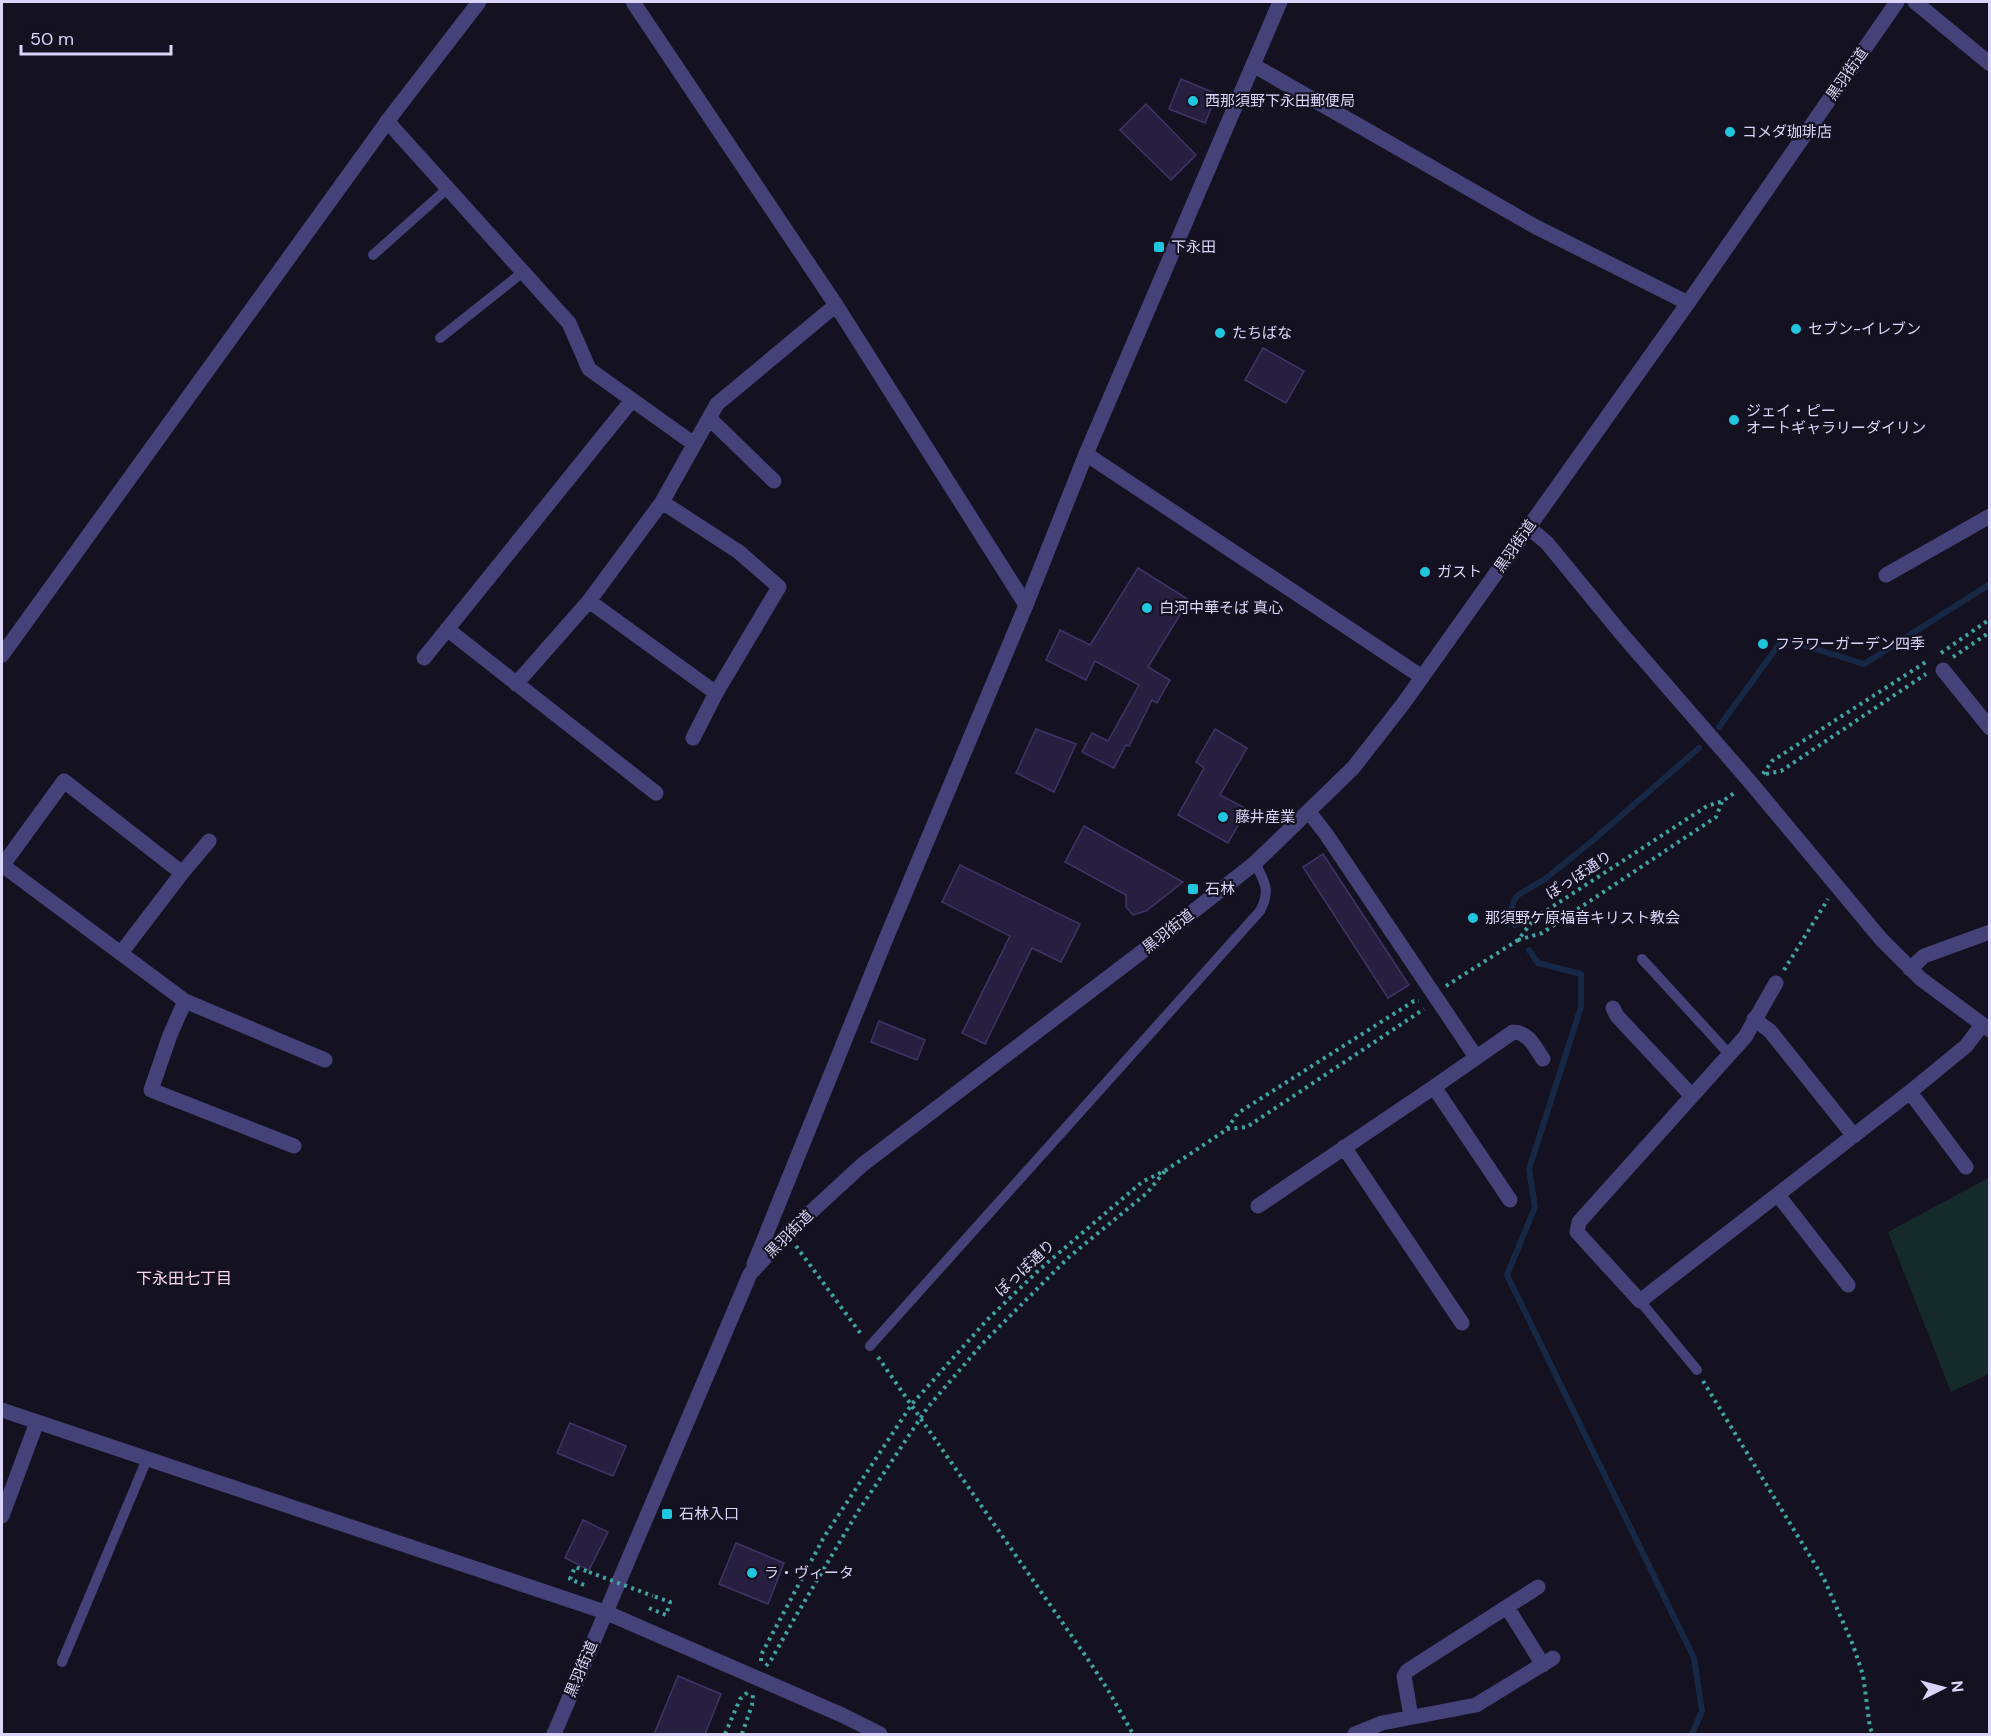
<svg xmlns="http://www.w3.org/2000/svg" width="1991" height="1736" viewBox="0 0 1991 1736" font-family="'DM Sans','Noto Sans JP',sans-serif">
  <style>
    .green { fill: #152a2a }
    .lines { fill: none; stroke-linecap: round; stroke-linejoin: round }
    .stream { stroke: #162845; stroke-width: 6 }
    .building { fill: #261f3f; stroke: #403468; stroke-width: 1.5 }
    .path { stroke: #3fa5a1; stroke-width: 4; stroke-dasharray: 3 4.5; stroke-linecap: butt }
    .service { stroke: #45427a; stroke-width: 10 }
    .minor { stroke: #45427a; stroke-width: 15 }
    .tertiary { stroke: #45427a; stroke-width: 15 }
    .path-bridge { stroke: #3fa5a1; stroke-width: 4; stroke-dasharray: 3 4.5; stroke-linecap: butt }
    .poi-dot { fill: #1fc6dd; stroke: #141121; stroke-width: 2 }
    .labels { text-anchor: middle; dominant-baseline: central; stroke-width: 4.5; stroke-linejoin: round; paint-order: stroke }
    .street-label { font-size: 15px; fill: #dbd6f9; stroke: #141121 }
    .poi-label { font-size: 15px; fill: #dbd6f9; stroke: #141121; text-anchor: start }
    .neighbourhood-label { font-size: 16px; fill: #fad8ed; stroke: #141121 }
  </style>
  <rect width="100%" height="100%" fill="#141121"/>
  <path class="green" d="M1988 1178 1990 1180 1989 1374 1951 1392 1888 1232Z"/>
  <g class="lines">
    <path class="stream" d="M1719 727 1783 639 1864 664 1990 584
      M1515 925 1512 908 1514 900 1518 895 1545 879 1591 842 1699 748
      M1529 950 1538 963 1581 974V1007L1529 1169 1535 1207 1507 1275 1694 1658 1702 1711 1692 1734"/>
  </g>
  <path class="building" d="M1181 79 1217 94 1205 123 1169 109Z
    M1146 104 1196 155 1171 180 1120 130Z
    M1263 348 1304 371 1286 403 1245 380Z
    M1138 568 1189 600 1148 667 1170 680 1157 703 1152 700 1129 746 1126 745 1114 768 1082 752 1092 733 1108 741 1139 685 1095 661 1086 680 1046 660 1060 630 1090 645Z
    M1036 729 1076 744 1054 792 1016 773Z
    M1215 729 1247 748 1220 795 1247 809 1228 843 1178 815 1204 768 1196 762Z
    M1084 826 1183 882 1146 911 1133 915 1126 907V895L1065 862Z
    M1323 854 1409 985 1388 998 1303 867Z
    M960 865 1080 924 1061 962 1032 948 985 1044 962 1033 1010 936 942 902Z
    M879 1021 925 1040 917 1060 871 1042Z
    M570 1423 626 1446 613 1476 557 1453Z
    M583 1520 608 1532 589 1570 565 1558Z
    M736 1543 784 1563 768 1604 719 1584Z
    M678 1676 721 1694 705 1734H654Z"/>
  <g class="lines">
    <path class="path" d="M1941 653 1990 619
      M1953 657 1990 632
      M1763 774 1772 761 1929 660
      M1766 774 1781 771 1926 674
      M1518 940 1542 933 1716 817 1722 802
      M1784 970 1828 899
      M1446 986 1518 940 1535 918 1707 806 1723 801 1737 791
      M1227 1129 1247 1127 1424 1009
      M796 1246 861 1334
      M878 1357 1087 1658 1108 1690 1133 1734
      M1703 1381 1824 1579 1853 1645 1863 1675 1870 1728 1873 1734
      M584 1585 570 1579 575 1567 589 1572
      M649 1608 666 1615 670 1602 653 1596
      M761 1661V1655L824 1537 912 1404 987 1320 1040 1269 1142 1182 1166 1170 1226 1130 1238 1113 1414 1001H1419
      M766 1666 771 1660 797 1614 857 1513 928 1407 982 1344 1069 1257 1147 1193 1165 1171
      M725 1734 740 1699 749 1691
      M742 1734 752 1705 753 1695"/>
    <path class="service" d="M373 255 448 188
      M440 338 523 272
      M1642 959 1730 1055
      M1640 1301 1697 1370
      M870 1346 1260 911C1271 890 1265 883 1255 863
      M62 1662 147 1459"/>
    <path class="minor" d="M633 2 836 305 1026 605
      M1915 2 1990 64
      M1253 65 1534 226 1688 303
      M387 121 569 323 589 369 694 444
      M709 418 774 481
      M1086 454 1422 677
      M662 502 739 552 779 587 716 693 693 738
      M1886 575 1990 516
      M447 629 656 793
      M424 658 632 400
      M1943 670 1990 728
      M516 684 589 601
      M716 693 589 601 662 502 717 404 836 305
      M1309 812 1326 834 1476 1057
      M2 865 185 1001 325 1060
      M2 866 64 781 182 873
      M121 953 182 873 209 841
      M1910 969 1924 956 1990 932
      M1776 983 1745 1037 1579 1222 1577 1232 1640 1301 1910 1092 1966 1046 1982 1025
      M185 1001 170 1035 151 1090 294 1146
      M1613 1008 1617 1016 1692 1096
      M1754 1019 1770 1031 1854 1136
      M1434 1087 1510 1200
      M1910 1092 1966 1167
      M1344 1147 1462 1323
      M1778 1195 1848 1285
      M1258 1206 1434 1087 1513 1032C1529 1032 1535 1048 1543 1059
      M2 1516 37 1422
      M1507 1607 1543 1665
      M605 1612 842 1715 880 1734
      M1411 1717 1404 1676 1407 1671 1538 1587
      M1355 1734 1382 1723 1476 1705 1553 1658"/>
    <path class="tertiary" d="M1528 527 1547 543 1620 632 1751 783 1881 939 1921 979 1990 1030
      M2 655 392 115 479 2
      M754 1264 885 941 1026 605 1086 454 1280 2
      M2 1410 605 1612
      M554 1734 750 1274 787 1234 862 1165 1139 954 1255 863 1353 768 1403 704 1688 303 1897 2"/>
    <path class="path-bridge" d="M589 1572 653 1596"/>
  </g>
  <g class="poi-dot">
    <circle cx="1193" cy="101" r="6"/>
    <circle cx="1730" cy="132" r="6"/>
    <rect x="1153" y="241" width="12" height="12" rx="3"/>
    <circle cx="1796" cy="329" r="6"/>
    <circle cx="1220" cy="333" r="6"/>
    <circle cx="1734" cy="420" r="6"/>
    <circle cx="1425" cy="572" r="6"/>
    <circle cx="1147" cy="608" r="6"/>
    <circle cx="1763" cy="644" r="6"/>
    <circle cx="1223" cy="817" r="6"/>
    <rect x="1187" y="883" width="12" height="12" rx="3"/>
    <circle cx="1473" cy="918" r="6"/>
    <rect x="661" y="1508" width="12" height="12" rx="3"/>
    <circle cx="752" cy="1573" r="6"/>
  </g>
  <g class="labels">
    <g class="street-label">
      <text transform="translate(1847 74) rotate(-55)">黒羽街道</text>
      <text transform="translate(1515 546) rotate(-55)">黒羽街道</text>
      <text transform="translate(1579 875) rotate(-33)">ぽっぽ通り</text>
      <text transform="translate(1168 931) rotate(-38)">黒羽街道</text>
      <text transform="translate(789 1234) rotate(-45)">黒羽街道</text>
      <text transform="translate(1025 1268) rotate(-43)">ぽっぽ通り</text>
      <text transform="translate(581 1669) rotate(-67)">黒羽街道</text>
    </g>
    <g class="poi-label">
      <text x="1205" y="101">西那須野下永田郵便局</text>
      <text x="1742" y="132">コメダ珈琲店</text>
      <text x="1171" y="247">下永田</text>
      <text x="1808" y="329">セブン-イレブン</text>
      <text x="1232" y="333">たちばな</text>
      <text x="1746" y="411">ジェイ・ピー<tspan x="1746" dy="17">オートギャラリーダイリン</tspan></text>
      <text x="1437" y="572">ガスト</text>
      <text x="1159" y="608">白河中華そば 真心</text>
      <text x="1775" y="644">フラワーガーデン四季</text>
      <text x="1235" y="817">藤井産業</text>
      <text x="1205" y="889">石林</text>
      <text x="1485" y="918">那須野ケ原福音キリスト教会</text>
      <text x="679" y="1514">石林入口</text>
      <text x="764" y="1573">ラ・ヴィータ</text>
    </g>
    <g class="neighbourhood-label">
      <text x="184" y="1278">下永田七丁目</text>
    </g>
  </g>
  <rect width="1991" height="1736" fill="none" stroke="#dbd6f9" stroke-width="6"/>
  <g transform="translate(1943 1688) rotate(84)" stroke="#141121" stroke-width="4.5" paint-order="stroke">
  <path d="M0-4.5L10 22L0 15L-10 22Z" fill="#dbd6f9"/>
  <text y="-9" font-size="16" font-weight="bold" text-anchor="middle" fill="#dbd6f9">N</text>
  </g>
  <path d="M21 45v9h150v-9" fill="none" stroke="#dbd6f9" stroke-width="3"/>
  <text x="30" y="45" font-size="18" fill="#dbd6f9" stroke="#141121" stroke-width="4.5" paint-order="stroke">50 m</text>
</svg>
